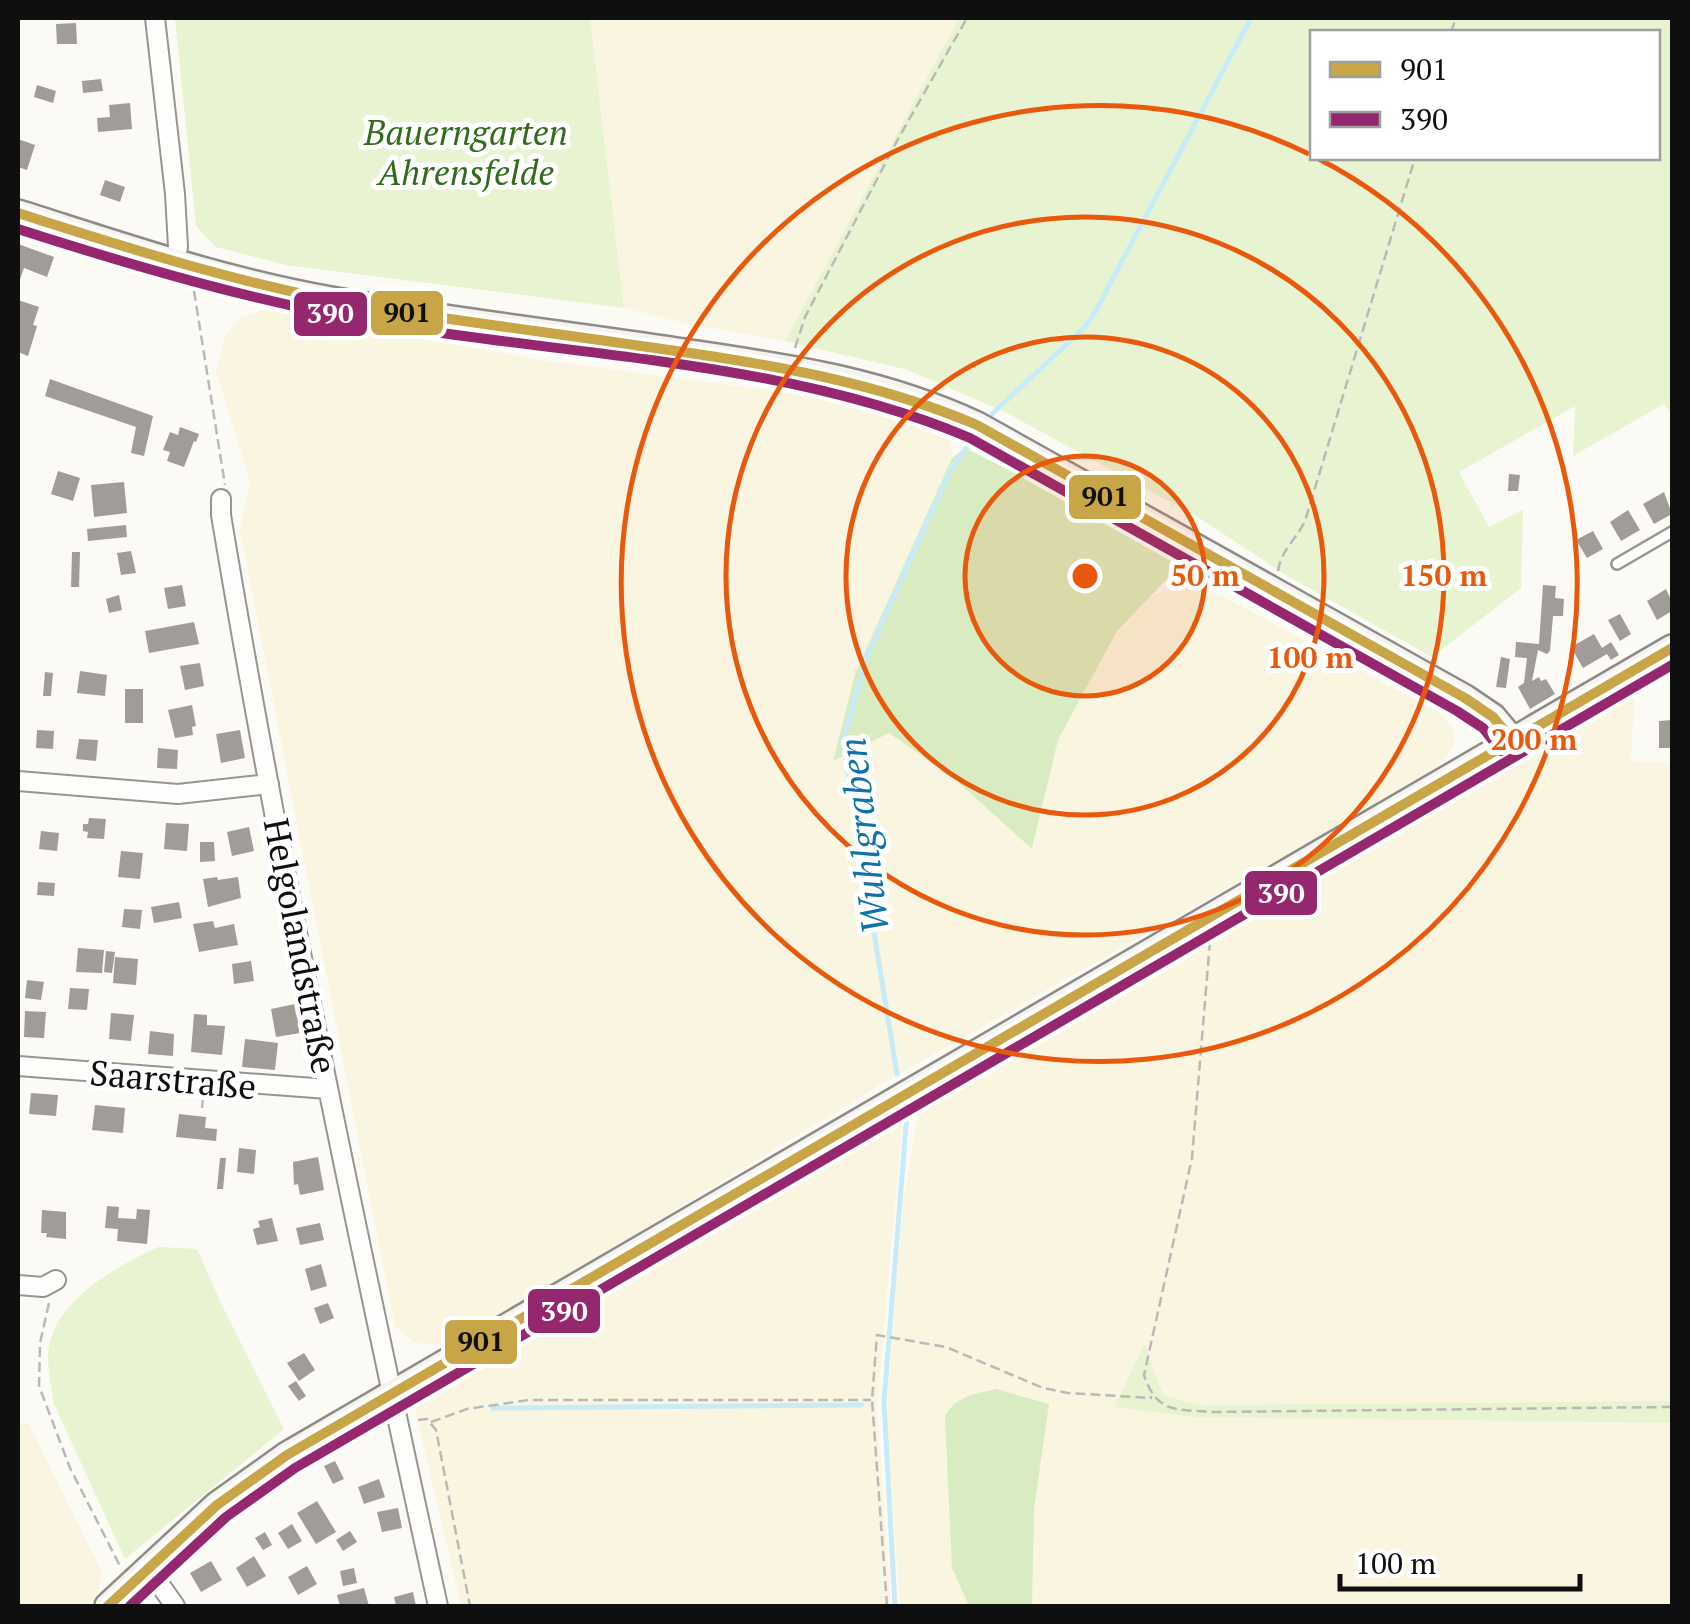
<svg xmlns="http://www.w3.org/2000/svg" width="1690" height="1624" viewBox="0 0 1690 1624" font-family="'PT Serif',serif">
  <style>
    .farmland { fill: #f9f5e0 }
    .green { fill: #e8f3d2; fill-rule: evenodd }
    .forest { fill: #d9ebc0 }
    .lines { fill: none; stroke-linecap: round; stroke-linejoin: round }
    .stream { stroke: #c8ebf8; stroke-width: 5 }
    .building { fill: #a09d99 }
    .lane-casing { stroke: #969592; stroke-width: 14 }
    .street-casing { stroke: #969592; stroke-width: 22 }
    .secondary-casing { stroke: #8c8b89; stroke-width: 30 }
    .path { stroke: #b9b9b8; stroke-width: 2.5; stroke-dasharray: 10 5; stroke-linecap: butt }
    .lane { stroke: #fffefd; stroke-width: 9 }
    .street { stroke: #fffefd; stroke-width: 18 }
    .secondary { stroke: #f5f3eb; stroke-width: 25 }
    .bus-1-casing { stroke: #fff; stroke-width: 18 }
    .bus-2-casing { stroke: #fff; stroke-width: 18 }
    .bus-1 { stroke: #c8a546; stroke-width: 10 }
    .bus-2 { stroke: #95276e; stroke-width: 10 }
    .ring { fill: none; stroke: #e8590c; stroke-width: 5 }
    .labels { text-anchor: middle; dominant-baseline: central; stroke-width: 10; stroke-linejoin: round; paint-order: stroke }
    .park-label { font-size: 35px; font-style: italic; fill: #316c1a; stroke: #fff }
    .street-label { font-size: 35px; fill: #0f0f0f; stroke: #fff }
    .water-label { font-size: 38px; font-style: italic; fill: #0f72aa; stroke: #fff }
    .centre { fill: #e8590c; stroke: #fff; stroke-width: 5 }
    .ring-label { font-size: 30px; text-anchor: middle; font-weight: bold; fill: #e8590c; stroke: #fff; stroke-width: 10; stroke-linejoin: round; paint-order: stroke }
    .line-badge { stroke: #fff; stroke-width: 4 }
    .badge-label { font-size: 28px; text-anchor: middle; font-weight: bold; fill: #fff }
    .pale-badge-label { font-size: 28px; text-anchor: middle; font-weight: bold; fill: #111 }
  </style>
  <rect width="100%" height="100%" fill="#fcfaf4"/>
  <path class="farmland" d="M590 18H959L785 341 688 324 624 308Z
    M264 310 541 360 872 404 936 429 951 441 952 458 855 674 833 760 889 733 950 775 1033 848 1058 740 1117 631 1148 597 1171 590 1199 588 1226 598 1441 714 1454 732V744L1447 757 1430 773 890 1079 454 1345 416 1343 395 1327 240 530 250 481 216 371 226 335 241 317Z
    M1635 685 1631 761 1672 763V1401L1199 1405 1163 1395 1145 1346 1115 1406 1192 1417 1672 1423V1606H1032L1034 1402 1018 1393 952 1526V1568L969 1606H900L888 1440V1395L903 1204 918 1115 926 1101 1197 946Z
    M903 1113 877 1408 891 1606H461L413 1400Z
    M18 1423 29 1424 102 1572 97 1597 87 1606H18Z"/>
  <path class="green" d="M175 18H590L624 308 286 265 216 247 196 226Z
    M959 18H1672V415L1664 404 1573 456 1575 406 1459 472 1489 527 1523 510 1521 588 1432 657 1289 577 1196 516 1007 413 908 370 785 341ZM1312 32H1658V158H1312Z
    M158 1247 197 1249 219 1299 284 1429 125 1559 54 1404C51 1385 45 1360 50 1342 63 1295 118 1266 158 1247Z
    M1145 1344 1163 1395 1199 1405 1672 1401V1423L1192 1417 1114 1407Z"/>
  <path class="forest" d="M965 448 1186 559 1117 631 1058 740 1032 849 950 775 889 733 833 761 855 674 952 458Z
    M996 1389 1049 1404 1034 1509 1032 1606H969L952 1568 945 1416C956 1396 975 1394 996 1389Z"/>
  <g class="lines">
    <path class="stream" d="M992 414 1085 327 1094 314 1251 18
      M897 1074 843 741 866 658 950 471 970 443
      M493 1408 862 1405
      M895 1606 884 1402 907 1114"/>
  </g>
  <path class="building" d="M76 23 77 44H57L56 24Z
    M101 79 103 91 83 93 82 81Z
    M37 85 56 91 53 103 34 97Z
    M130 103 132 129 98 132 97 118 110 117 109 105Z
    M18 139 35 145 27 170 18 167Z
    M105 180 125 187 120 202 100 195Z
    M18 244 54 257 47 277 24 268 18 285Z
    M18 300 39 307 33 325 37 326 28 356 18 352Z
    M50 379 153 416 144 456 131 453 136 427 45 396Z
    M180 427 199 434 196 442 194 441 184 467 167 461 170 452 163 450 170 432 178 435Z
    M58 471 80 478 73 501 51 494Z
    M1509 474 1520 475 1518 491H1508Z
    M124 482 127 513 94 517 91 485Z
    M1664 492 1672 514 1654 524 1643 504Z
    M1628 510 1640 530 1621 541 1610 522Z
    M126 525 127 537 88 541 87 529Z
    M1593 531 1603 549 1587 558 1576 540Z
    M131 551 136 573 121 575 117 553Z
    M72 552H80L79 587H71Z
    M182 585 186 606 168 609 164 588Z
    M1543 585 1556 586 1555 598 1564 599 1563 616H1553L1550 651 1547 654 1538 650 1532 681 1539 677 1541 681 1546 679 1555 694 1530 709 1518 687 1524 683 1527 658 1515 657 1516 642 1539 644Z
    M1666 589 1672 602V611L1657 620 1647 601Z
    M119 595 122 610 109 613 106 599Z
    M1620 614 1631 634 1620 641 1608 620Z
    M194 622 199 644 149 653 145 631Z
    M1594 634 1602 648 1611 642 1619 655 1611 660 1607 654 1583 668 1571 647Z
    M1501 657 1510 659 1506 688 1496 687Z
    M200 663 204 686 185 690 180 666Z
    M80 671 107 675 105 696 77 693Z
    M45 672 53 673 51 696H43Z
    M125 689H143V723H125Z
    M192 705 196 726 192 727 193 735 175 738 168 710Z
    M1672 720V748H1659V721Z
    M37 730 54 731 53 749 36 748Z
    M240 730 245 758 221 763 216 734Z
    M79 739 98 740 96 761 76 759Z
    M158 748 178 750 177 769 157 768Z
    M89 818 106 819 104 839 87 838 88 832 83 831V824H88Z
    M166 823 189 824 187 851 164 849Z
    M249 827 254 851 232 856 227 832Z
    M41 831 59 833 57 851 39 849Z
    M200 842H214L215 861 200 862Z
    M121 851 143 853 140 879 118 877Z
    M217 877 218 880 238 877 241 898 208 907 203 879Z
    M38 882 55 883 54 896 37 895Z
    M179 902 182 918 154 923 151 907Z
    M124 909 142 910 140 929 122 927Z
    M213 921 215 928 234 924 238 945 199 952 193 924Z
    M78 948 104 950 102 973 76 972Z
    M106 951 115 952 112 973 104 972Z
    M115 957 138 959 136 985 113 983Z
    M251 961 254 981 234 984 232 964Z
    M27 980 44 982 41 1000 25 998Z
    M70 988 89 989 87 1010 68 1009Z
    M295 1004 300 1033 276 1037 271 1009Z
    M25 1011 46 1012 44 1038 24 1037Z
    M111 1013 134 1015 131 1041 109 1039Z
    M194 1014 207 1015V1025L225 1026 222 1055 191 1052Z
    M150 1031 174 1034 173 1056 148 1054Z
    M245 1039 278 1043 275 1070 242 1067Z
    M31 1093 58 1095 56 1116 29 1114Z
    M95 1105 125 1108 123 1133 92 1130Z
    M179 1114 206 1117 205 1128 217 1129 216 1141 176 1137Z
    M239 1148 256 1150 254 1174 237 1172Z
    M318 1157 324 1190 300 1195 298 1184 294 1185 293 1162Z
    M220 1158H226L223 1189H217Z
    M107 1206 119 1207 118 1218 136 1219 137 1209 150 1210 147 1244 117 1241 118 1229 105 1228Z
    M42 1210 66 1212V1239L46 1237 47 1233H41Z
    M272 1218 278 1241 257 1245 253 1229 260 1227 258 1221Z
    M320 1223 324 1240 300 1245 296 1228Z
    M321 1264 327 1286 311 1291 305 1269Z
    M328 1303 334 1318 320 1324 314 1308Z
    M304 1353 315 1370 299 1381 287 1363Z
    M296 1381 306 1396 299 1401 288 1386Z
    M335 1461 344 1479 333 1484 324 1466Z
    M379 1479 385 1497 364 1504 358 1487Z
    M317 1501 336 1532 316 1544 297 1513Z
    M398 1508 402 1528 382 1532 377 1512Z
    M292 1524 302 1541 288 1549 278 1533Z
    M350 1531 357 1542 343 1551 336 1540Z
    M265 1532 272 1545 263 1550 255 1538Z
    M254 1556 266 1576 247 1587 236 1568Z
    M211 1561 222 1580 201 1592 190 1573Z
    M307 1566 317 1584 298 1595 288 1577Z
    M354 1568 357 1583 343 1586 340 1571Z
    M364 1588 369 1606H340L337 1595Z
    M413 1592 416 1606H396L394 1597Z"/>
  <g class="lines">
    <defs>
      <path id="lane" d="M1617 564 1672 532"/>
      <path id="street" d="M155 18 175 194 178 247 174 264
        M221 499V515C282 881 359 1244 438 1606
        M18 781 178 794 269 784
        M18 1066 328 1089
        M18 1285 43 1287 56 1280
        M149 1569 175 1606"/>
      <path id="secondary" d="M18 213C122 246 223 281 331 300 446 320 562 334 677 351 783 367 878 379 977 425L1465 698 1493 717 1513 741
        M108 1606 217 1505 287 1455 1672 648"/>
    </defs>
    <use href="#lane" class="lane-casing"/>
    <use href="#street" class="street-casing"/>
    <use href="#secondary" class="secondary-casing"/>
    <path class="path" d="M1451 32 1456 18
      M194 291 225 485
      M795 348 805 317 898 139 967 18
      M1278 571C1281 550 1296 540 1305 521L1415 158
      M1210 941 1192 1158 1144 1375C1157 1414 1176 1409 1212 1412L1672 1407
      M202 1108 203 1098
      M49 1303 40 1343 39 1386 70 1468 120 1566
      M418 1420 427 1419 436 1430 470 1606
      M431 1422 467 1409 529 1400H871
      M887 1606 872 1400 877 1335 946 1347 1043 1388 1068 1393 1151 1398V1396"/>
    <use href="#lane" class="lane"/>
    <use href="#street" class="street"/>
    <use href="#secondary" class="secondary"/>
    <defs>
      <path id="bus-1" d="M18 213C136 251 254 288 377 308 471 323 567 335 662 349 770 364 876 382 977 425L1465 698 1493 717 1513 741
        M108 1606 217 1505 287 1455 1672 648"/>
      <path id="bus-2" d="M18 229C149 271 278 308 414 329 598 357 798 365 970 438L1457 711 1483 728 1501 751
        M130 1606 226 1517 295 1468 1672 665"/>
    </defs>
    <use href="#bus-1" class="bus-1-casing"/>
    <use href="#bus-2" class="bus-2-casing"/>
    <use href="#bus-1" class="bus-1"/>
    <use href="#bus-2" class="bus-2"/>
  </g>
  <circle cx="1085" cy="576" r="120" fill="#e8590c" fill-opacity=".12"/>
  <g class="ring">
    <circle cx="1085" cy="576" r="120"/>
    <circle cx="1085" cy="576" r="239"/>
    <circle cx="1085" cy="576" r="359"/>
    <path d="M1317 158A478 478 0 1 1 1309 154"/>
  </g>
  <g class="labels">
    <g class="park-label">
      <text x="466" y="132">Bauerngarten<tspan x="466" dy="40">Ahrensfelde</tspan></text>
    </g>
    <g class="street-label">
      <text transform="translate(301 946) rotate(79)">Helgolandstraße</text>
      <text transform="translate(173 1079) rotate(5)">Saarstraße</text>
    </g>
    <g class="water-label">
      <text transform="translate(863 836) rotate(-97)">Wuhlgraben</text>
    </g>
  </g>
  <circle cx="1085" cy="576" r="15" class="centre"/>
  <g class="ring-label">
    <text x="1205" y="586">50 m</text>
    <text x="1444" y="586">150 m</text>
    <text x="1310" y="668">100 m</text>
    <text x="1534" y="750">200 m</text>
  </g>
  <g class="line-badge">
    <rect x="369" y="289" width="76" height="48" rx="10" fill="#c8a546"/>
    <rect x="292" y="290" width="77" height="48" rx="10" fill="#95276e"/>
    <rect x="1067" y="473" width="76" height="48" rx="10" fill="#c8a546"/>
    <rect x="1243" y="869" width="76" height="48" rx="10" fill="#95276e"/>
    <rect x="526" y="1287" width="76" height="48" rx="10" fill="#95276e"/>
    <rect x="443" y="1318" width="76" height="48" rx="10" fill="#c8a546"/>
  </g>
  <g class="badge-label">
    <text x="330" y="323">390</text>
    <text x="1281" y="903">390</text>
    <text x="564" y="1321">390</text>
  </g>
  <g class="pale-badge-label">
    <text x="407" y="322">901</text>
    <text x="1105" y="506">901</text>
    <text x="481" y="1351">901</text>
  </g>
  <rect width="1690" height="1624" fill="none" stroke="#0f0f0f" stroke-width="40"/>
  <rect x="1310" y="30" width="350" height="130" fill="#ffffff" stroke="#9f9f9f" stroke-width="2.5"/>
  <rect x="1330" y="62" width="50" height="15" fill="#c8a546" stroke="#9f9f9f" stroke-width="2.5"/>
  <text x="1400" y="80" font-size="30" fill="#0f0f0f">901</text>
  <rect x="1330" y="112" width="50" height="15" fill="#95276e" stroke="#9f9f9f" stroke-width="2.5"/>
  <text x="1400" y="130" font-size="30" fill="#0f0f0f">390</text>
  <path d="M1340 1574v15h240v-15" fill="none" stroke="#0f0f0f" stroke-width="5"/>
  <text x="1355" y="1574" font-size="30" fill="#0f0f0f" stroke="#ffffff" stroke-width="8" paint-order="stroke">100 m</text>
</svg>
